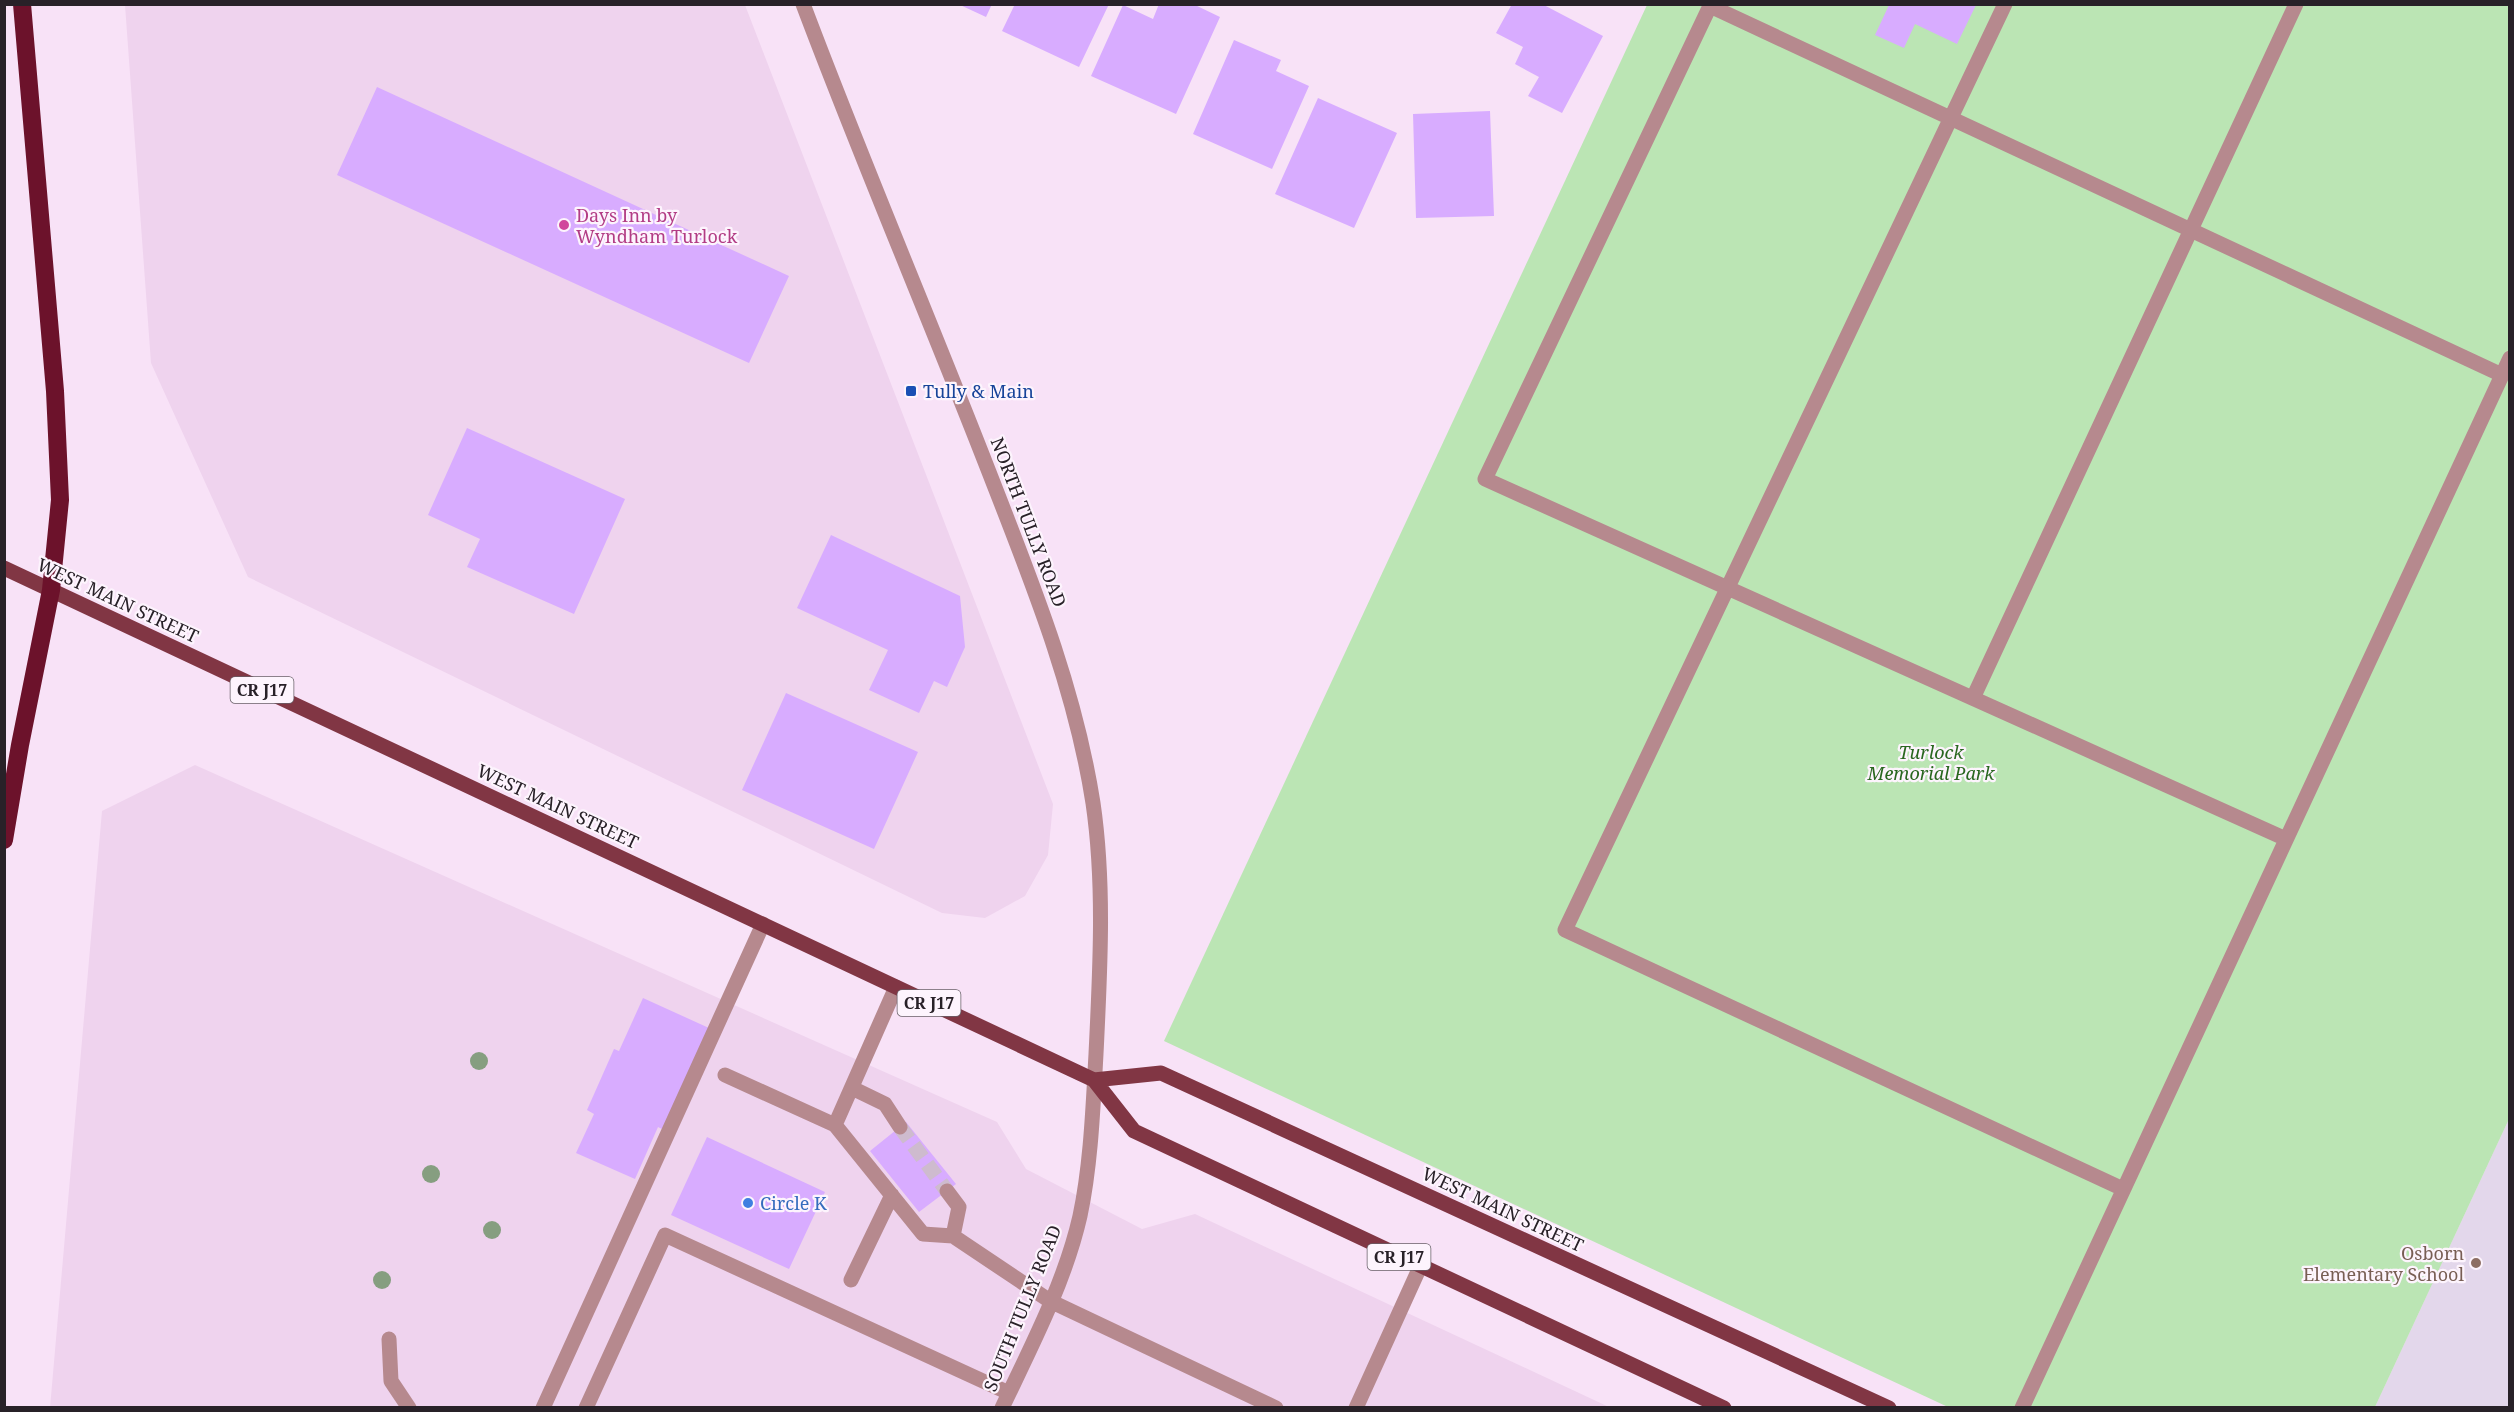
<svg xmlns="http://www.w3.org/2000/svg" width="2514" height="1412" viewBox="0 0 2514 1412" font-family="'Noto Serif',serif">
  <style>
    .built { fill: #efd3ee }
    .education { fill: #e3d7eb }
    .green { fill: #bbe5b4 }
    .building { fill: #d8acff }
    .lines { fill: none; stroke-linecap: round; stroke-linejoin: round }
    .minor-tunnel { stroke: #cebbce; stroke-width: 15; stroke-dasharray: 15 8; stroke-linecap: butt }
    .minor { stroke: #b6898e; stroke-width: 15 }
    .major { stroke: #813644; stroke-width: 15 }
    .highway { stroke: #6c122b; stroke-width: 18 }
    .tree { fill: #869e80 }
    .hotel-dot { fill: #d1479c; stroke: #fdf4fd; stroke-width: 2 }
    .transit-dot { fill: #1a4fb4; stroke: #fdf4fd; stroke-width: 2 }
    .shop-dot { fill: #3f7fe0; stroke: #fdf4fd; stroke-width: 2 }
    .education-dot { fill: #8d6e63; stroke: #fdf4fd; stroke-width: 2 }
    .labels { text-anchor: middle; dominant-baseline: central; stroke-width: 4.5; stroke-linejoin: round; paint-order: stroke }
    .shield { fill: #fdf4fd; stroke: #686068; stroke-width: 1.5 }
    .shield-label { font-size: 16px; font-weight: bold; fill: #282128 }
    .hotel-label { font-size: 18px; fill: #b23c85; stroke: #fdf4fd; text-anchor: start }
    .transit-label { font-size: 18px; fill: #164399; stroke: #fdf4fd; text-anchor: start }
    .street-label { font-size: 18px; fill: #282128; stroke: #fdf4fd }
    .park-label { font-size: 18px; font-style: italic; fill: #29671f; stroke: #fdf4fd }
    .shop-label { font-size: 18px; fill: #366cbe; stroke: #fdf4fd; text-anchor: start }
    .education-label { font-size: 18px; fill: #785e54; stroke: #fdf4fd; text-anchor: end }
  </style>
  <rect width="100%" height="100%" fill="#f8e2f7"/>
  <path class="built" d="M125 5H745L1053 804 1048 855 1025 896 985 918 942 913 248 577 151 363Z
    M195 765 997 1122 1026 1169 1142 1229 1195 1214 1609 1407 50 1408 102 811Z"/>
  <path class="education" d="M2509 1119V1407H2375Z"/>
  <path class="green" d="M1647 5H2509V1119L2375 1407H1948L1164 1041Z"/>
  <path class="building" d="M958 4H992L986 17Z
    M1015 4H1109L1079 67 1002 31Z
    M1159 4H1193L1220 17 1176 114 1091 76 1123 5 1153 19Z
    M1512 4H1542L1603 36 1562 113 1528 96 1539 77 1515 64 1523 47 1496 33Z
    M1889 5H1976L1957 44 1915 24 1904 48 1875 35Z
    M1234 40 1281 60 1276 71 1309 86 1272 169 1193 134Z
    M377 87 789 276 749 363 337 175Z
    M1318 98 1397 133 1354 228 1275 194Z
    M1490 111 1494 216 1416 218 1413 114Z
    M467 428 625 499 574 614 467 567 480 539 428 515Z
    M831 535 960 596 965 647 947 687 934 681 919 713 869 690 888 650 797 608Z
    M786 693 918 752 874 849 742 790Z
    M643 998 709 1028 664 1130 658 1127 635 1179 576 1153 594 1114 587 1110 614 1049 619 1051Z
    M906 1122 956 1184 919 1212 870 1151Z
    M707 1137 825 1192 789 1269 671 1215Z"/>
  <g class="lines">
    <path class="minor-tunnel" d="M900 1127 947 1191"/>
    <path class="minor" d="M803 4C862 161 928 315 989 472 1031 580 1075 687 1093 803 1105 885 1100 971 1096 1054 1093 1107 1091 1164 1080 1216 1065 1282 1031 1347 1002 1408
      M2005 4 1565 930 2123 1189
      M1973 698 2296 4
      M2286 839 1485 479 1710 6 2502 375
      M725 1075 835 1125 896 987
      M852 1088 885 1104 900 1127
      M835 1125 923 1234 953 1236 1050 1301 1276 1408
      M947 1191 959 1207 953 1236
      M851 1280 892 1195
      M389 1339 391 1381 409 1408
      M543 1408 763 924
      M586 1408 665 1235 1009 1393
      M1356 1408 1420 1267
      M2022 1408 2510 358"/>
    <path class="major" d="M4 568 1094 1080 1134 1131 1724 1408
      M1094 1080 1161 1073 1889 1408"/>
    <path class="highway" d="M4 840 20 745 51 590 60 500 55 391 22 4"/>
  </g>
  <g class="tree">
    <circle cx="479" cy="1061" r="9"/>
    <circle cx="431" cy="1174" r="9"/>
    <circle cx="492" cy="1230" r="9"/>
    <circle cx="382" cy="1280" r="9"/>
  </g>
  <circle class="hotel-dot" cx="564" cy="225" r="6"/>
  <rect class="transit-dot" x="905" y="385" width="12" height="12" rx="3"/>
  <circle class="shop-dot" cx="748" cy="1203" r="6"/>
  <circle class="education-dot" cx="2476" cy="1263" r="6"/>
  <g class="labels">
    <g class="shield">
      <rect x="230.5" y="677" width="63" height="26" rx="4.5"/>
      <rect x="897.5" y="990" width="63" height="26" rx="4.5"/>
      <rect x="1367.5" y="1244" width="63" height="26" rx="4.5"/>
    </g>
    <g class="shield-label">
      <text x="262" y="690">CR J17</text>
      <text x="929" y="1003">CR J17</text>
      <text x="1399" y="1257">CR J17</text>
    </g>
    <g class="hotel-label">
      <text x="576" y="215">Days Inn by<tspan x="576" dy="21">Wyndham Turlock</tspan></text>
    </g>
    <g class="transit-label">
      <text x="923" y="391">Tully &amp; Main</text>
    </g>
    <g class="street-label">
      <text transform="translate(1029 522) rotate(69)">NORTH TULLY ROAD</text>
      <text transform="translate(118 600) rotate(25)">WEST MAIN STREET</text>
      <text transform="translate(558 806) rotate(25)">WEST MAIN STREET</text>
      <text transform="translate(1503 1209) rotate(25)">WEST MAIN STREET</text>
      <text transform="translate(1022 1308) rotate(-68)">SOUTH TULLY ROAD</text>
    </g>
    <g class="park-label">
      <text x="1931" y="752">Turlock<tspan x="1931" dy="21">Memorial Park</tspan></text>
    </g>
    <g class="shop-label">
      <text x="760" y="1203">Circle K</text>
    </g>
    <g class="education-label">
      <text x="2464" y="1253">Osborn<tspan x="2464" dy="21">Elementary School</tspan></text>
    </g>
  </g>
  <rect width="2514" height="1412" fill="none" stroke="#282128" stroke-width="12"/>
</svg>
